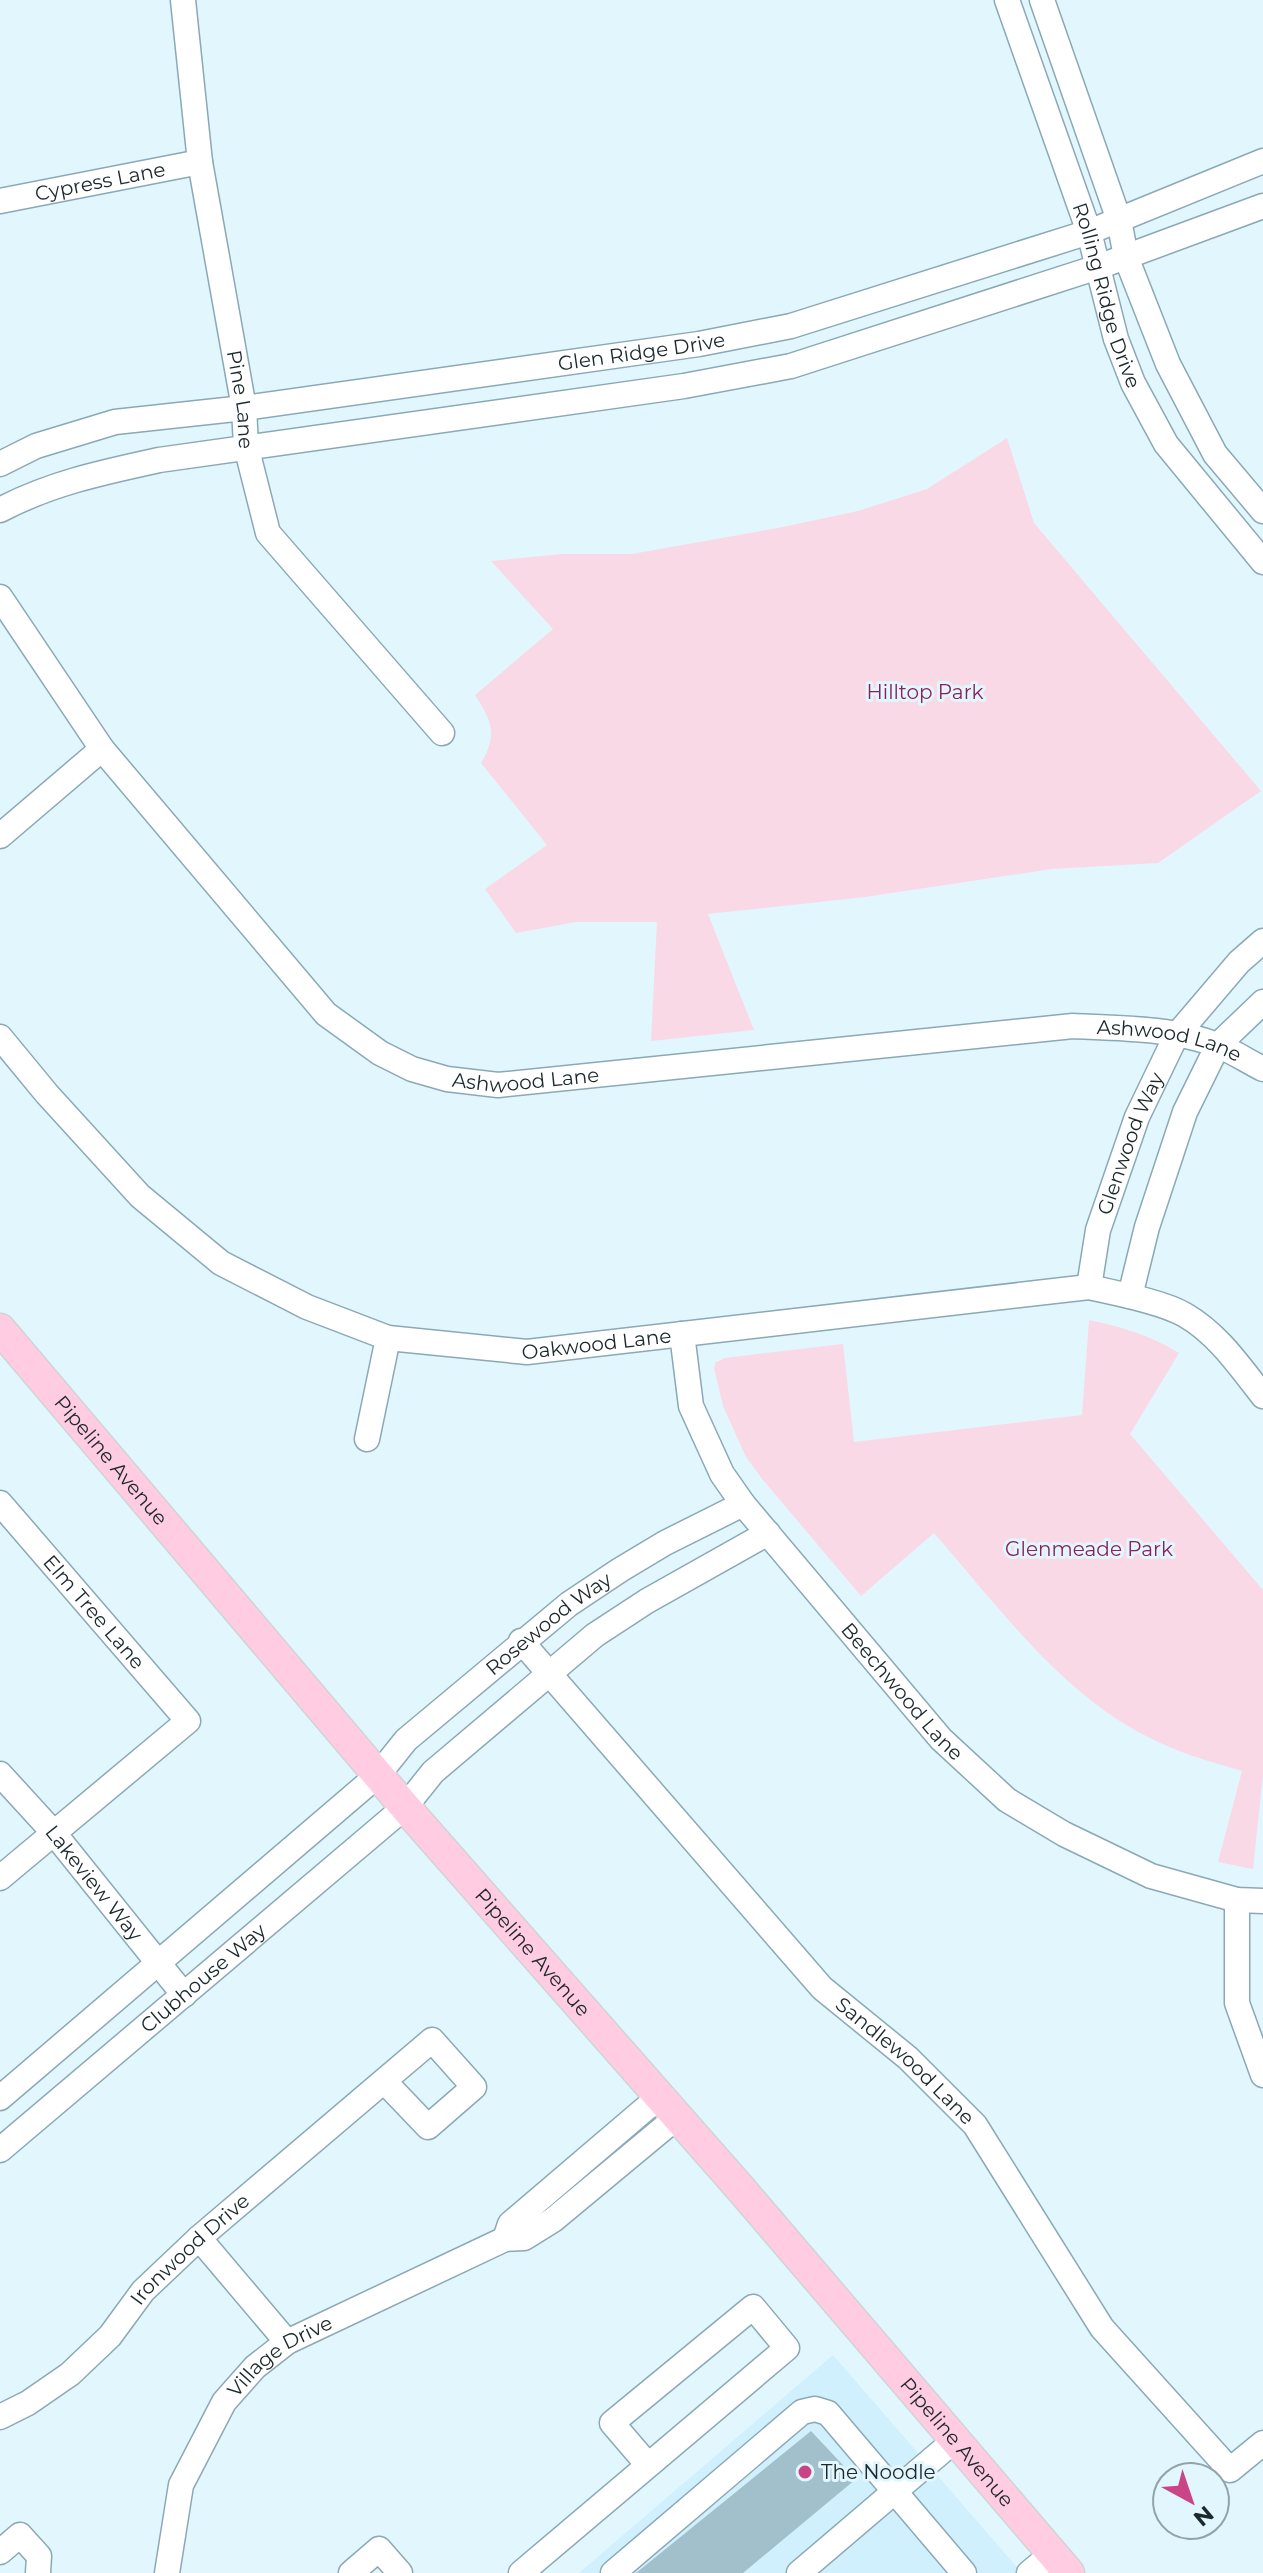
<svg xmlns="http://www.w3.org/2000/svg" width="1263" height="2573" viewBox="0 0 1263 2573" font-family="Montserrat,sans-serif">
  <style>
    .built { fill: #cff0fc }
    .green { fill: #fad9e6 }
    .building { fill: #a1c0cc }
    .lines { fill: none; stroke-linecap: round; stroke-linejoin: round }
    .minor-casing { stroke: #8aa9b5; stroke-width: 27 }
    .major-casing { stroke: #d1d4d5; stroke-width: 33 }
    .minor { stroke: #fff; stroke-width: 24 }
    .major { stroke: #ffcce2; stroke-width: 30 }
    .poi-dot { fill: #c94588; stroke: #e2f6fd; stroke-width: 3 }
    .labels { text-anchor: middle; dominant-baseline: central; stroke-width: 6; stroke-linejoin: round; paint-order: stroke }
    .street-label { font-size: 20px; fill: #1b282c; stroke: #e2f6fd }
    .park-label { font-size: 20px; fill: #8e1f5b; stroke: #e2f6fd }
    .poi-label { font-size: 20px; fill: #1b282c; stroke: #e2f6fd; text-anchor: start }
  </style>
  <rect width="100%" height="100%" fill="#e2f6fd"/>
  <path class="built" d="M833 2355 1022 2573H579Z"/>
  <path class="green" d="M1007 438 1034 523 1261 791 1158 863 1052 869 865 897 708 914 754 1030 651 1041 657 922H576L516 933 485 889 547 845 481 763C498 735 492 721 475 695L553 629 491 561 562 554H632L778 528 858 511 927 489Z
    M1089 1320C1122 1327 1150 1335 1179 1353L1130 1434 1263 1590V1774L1253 1869 1218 1862 1242 1771C1208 1761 1176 1752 1144 1735 1058 1690 997 1605 934 1533L861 1596 763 1480 746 1457 723 1406 714 1368 716 1362 725 1358 843 1344 854 1442 1082 1415Z"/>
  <path class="building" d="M811 2431 856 2479 743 2573H636Z"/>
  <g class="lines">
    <defs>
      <g id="minor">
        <path id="s1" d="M183 0 200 162 244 408 246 446 268 533 442 733"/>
        <path id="s2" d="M1007 0 1089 232 1116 339 1133 383 1166 444 1263 562"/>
        <path d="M1042 0 1119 220 1126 257 1168 364 1215 454 1263 511"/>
        <path id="s3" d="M0 201 200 162"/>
        <path id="s4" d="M0 464 36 446 115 422 244 408 699 344 791 326 1089 232 1263 161"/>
        <path d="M0 510C51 483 104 472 159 460L684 386 791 366 1098 267 1263 206"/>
        <path id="s5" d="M0 597 102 749 326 1014 380 1053 412 1069 447 1079 498 1085 1073 1026C1118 1028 1177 1028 1219 1046 1234 1052 1249 1062 1263 1069"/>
        <path d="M0 836 102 749"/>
        <path id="s6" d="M0 1037 47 1094 140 1196 221 1263 307 1307 388 1338 527 1352 1089 1287C1115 1293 1163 1302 1185 1315 1218 1334 1240 1367 1263 1396"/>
        <path id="s7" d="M1089 1287 1098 1230 1137 1117 1176 1036 1239 962 1263 941"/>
        <path d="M1130 1296 1147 1227 1185 1112 1218 1045 1263 1002"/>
        <path id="s8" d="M682 1334 691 1406 722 1474 743 1504 941 1739 1007 1800 1064 1834 1151 1876 1237 1900 1263 1901"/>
        <path d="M367 1439 388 1338"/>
        <path id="s9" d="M0 1503 188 1721 0 1878"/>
        <path id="s10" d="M521 1641 822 1988 908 2058 975 2125 1102 2328 1230 2470 1263 2443"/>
        <path id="s11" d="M0 1774 53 1832 184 1995"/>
        <path d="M1237 1900V2003L1263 2075"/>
        <path id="s12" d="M0 2098 378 1775 406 1740 569 1604 620 1570 665 1543 743 1504"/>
        <path id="s13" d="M0 2150 405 1807 433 1772 595 1635 647 1601 768 1533"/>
        <path d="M199 2238 287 2342"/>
        <path d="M505 2239 510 2224 659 2097"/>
        <path id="s14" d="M0 2417 28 2403 70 2374 110 2336 143 2291 199 2238 432 2040 474 2087 428 2127 384 2081"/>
        <path d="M0 2552 20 2535 39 2556 38 2573"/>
        <path id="s15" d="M167 2573 181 2485 224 2402 255 2367 287 2342 505 2239 524 2238 553 2220 677 2117"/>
        <path d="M351 2573 379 2549 400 2573"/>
        <path d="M521 2573 787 2348 753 2307 612 2423 648 2465"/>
        <path d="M613 2573 802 2412 815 2409 828 2413 964 2573"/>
        <path d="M799 2573 955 2440"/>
        <path d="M1029 2573 1053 2553"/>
      </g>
      <g id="major">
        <path id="s16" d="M0 1329 405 1807 740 2188 1069 2573"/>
      </g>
    </defs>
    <use href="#minor" class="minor-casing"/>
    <use href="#major" class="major-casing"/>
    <use href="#minor" class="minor"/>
    <use href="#major" class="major"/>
  </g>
  <circle class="poi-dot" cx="805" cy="2472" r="8"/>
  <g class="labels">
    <g class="street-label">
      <text stroke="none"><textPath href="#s3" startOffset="102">Cypress Lane</textPath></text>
      <text stroke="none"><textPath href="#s2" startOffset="312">Rolling Ridge Drive</textPath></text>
      <text stroke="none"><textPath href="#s4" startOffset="654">Glen Ridge Drive</textPath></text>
      <text stroke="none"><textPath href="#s1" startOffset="404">Pine Lane</textPath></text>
      <text stroke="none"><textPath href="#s5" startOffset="1396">Ashwood Lane</textPath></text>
      <text stroke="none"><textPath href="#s5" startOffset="748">Ashwood Lane</textPath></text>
      <text stroke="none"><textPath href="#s7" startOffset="150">Glenwood Way</textPath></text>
      <text stroke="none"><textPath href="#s6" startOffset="710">Oakwood Lane</textPath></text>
      <text stroke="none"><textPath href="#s16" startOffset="172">Pipeline Avenue</textPath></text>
      <text stroke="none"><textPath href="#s9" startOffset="144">Elm Tree Lane</textPath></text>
      <text stroke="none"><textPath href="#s12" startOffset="726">Rosewood Way</textPath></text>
      <text stroke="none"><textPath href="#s8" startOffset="430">Beechwood Lane</textPath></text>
      <text stroke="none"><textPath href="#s11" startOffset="144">Lakeview Way</textPath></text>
      <text stroke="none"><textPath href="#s16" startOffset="820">Pipeline Avenue</textPath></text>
      <text stroke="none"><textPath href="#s13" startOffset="266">Clubhouse Way</textPath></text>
      <text stroke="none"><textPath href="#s10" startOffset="570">Sandlewood Lane</textPath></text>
      <text stroke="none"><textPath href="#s14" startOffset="256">Ironwood Drive</textPath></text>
      <text stroke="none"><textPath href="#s15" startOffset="256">Village Drive</textPath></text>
      <text stroke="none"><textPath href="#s16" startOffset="1468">Pipeline Avenue</textPath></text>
    </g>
    <g class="park-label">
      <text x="925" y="692">Hilltop Park</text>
      <text x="1089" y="1549">Glenmeade Park</text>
    </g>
    <g class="poi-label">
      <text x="821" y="2472">The Noodle</text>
    </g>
  </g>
  <g transform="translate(1191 2501) rotate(140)"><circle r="38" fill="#e2f6fd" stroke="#92a4a9" stroke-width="2"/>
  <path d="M0-6L14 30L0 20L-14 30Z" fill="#c94588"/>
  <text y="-12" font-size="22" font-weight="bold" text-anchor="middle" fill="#1b282c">N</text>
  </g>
</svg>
